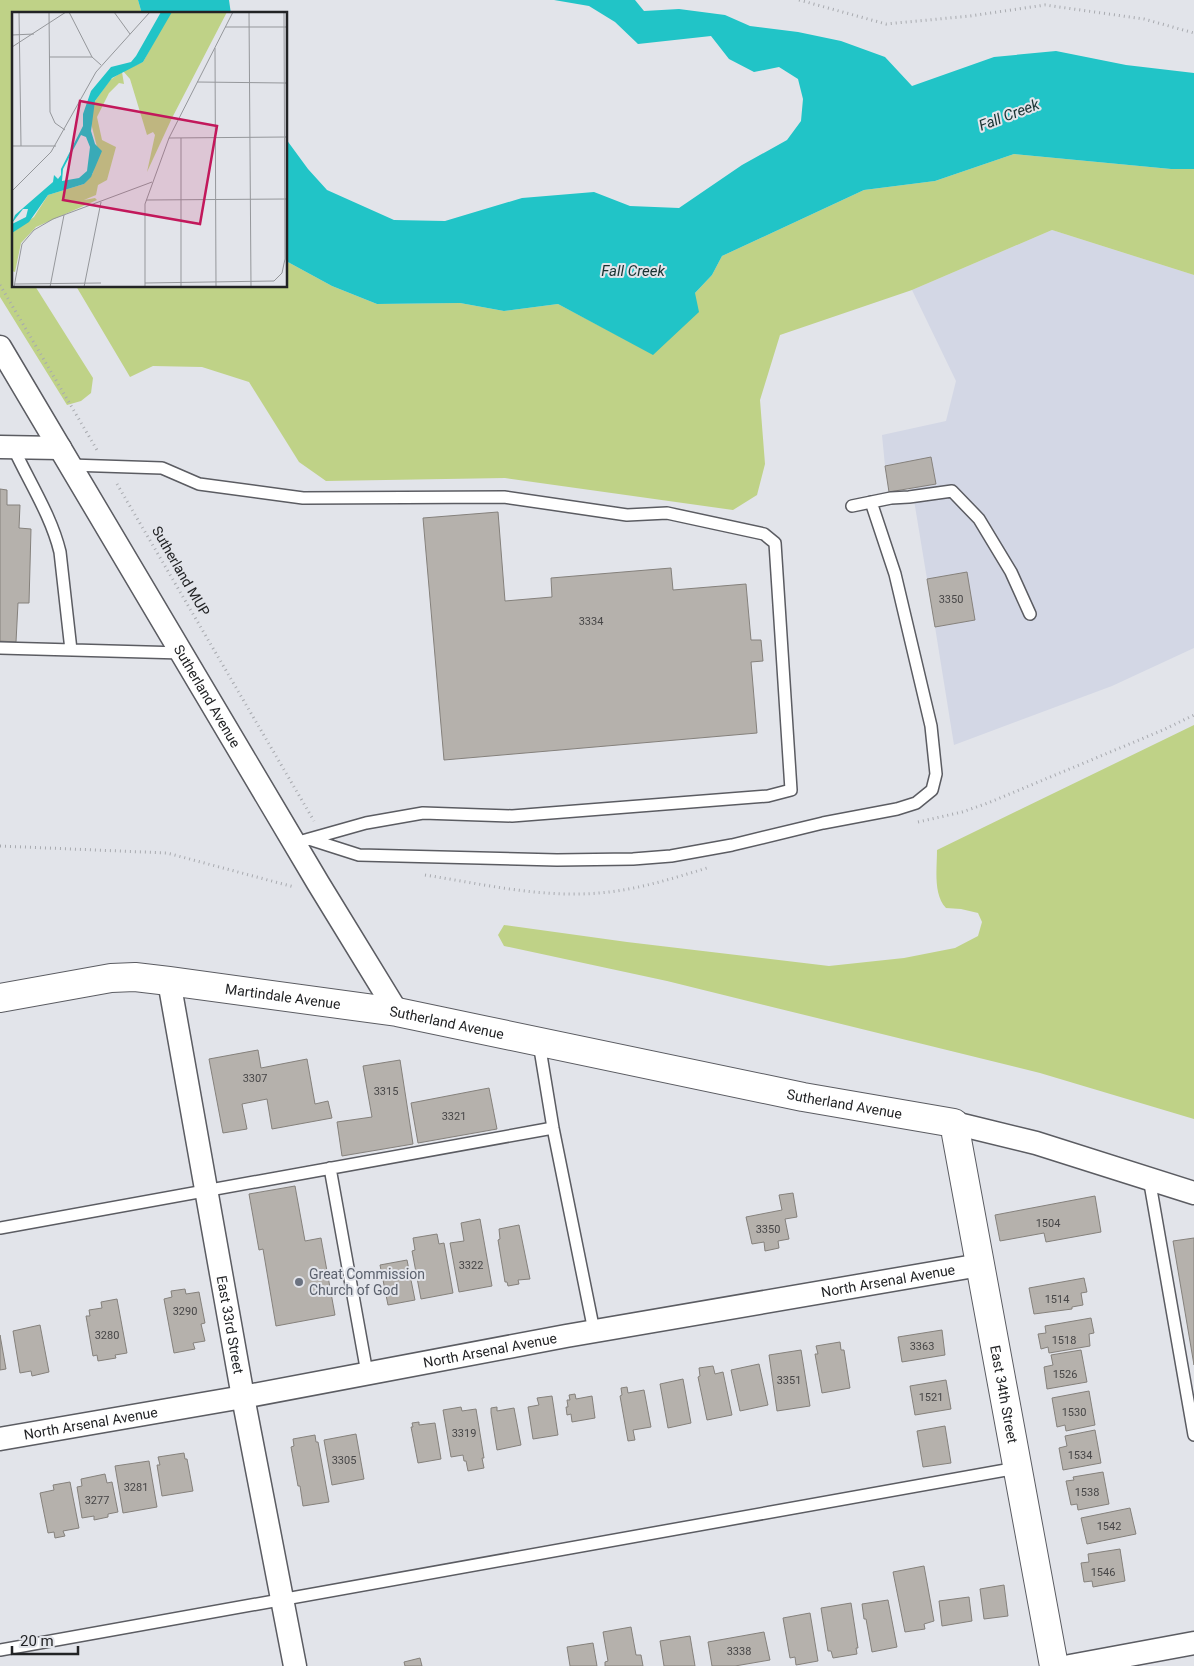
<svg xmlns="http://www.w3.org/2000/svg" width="1194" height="1666" viewBox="0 0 1194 1666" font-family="Roboto,sans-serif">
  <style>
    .built { fill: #d3d7e5 }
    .green { fill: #bfd287 }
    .water { fill: #21c4c7 }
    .building { fill: #b5b1ac; stroke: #85817c }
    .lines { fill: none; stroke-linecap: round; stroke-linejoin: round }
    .lane-casing { stroke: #5b5c62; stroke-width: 14 }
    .street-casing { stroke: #5b5c62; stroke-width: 25 }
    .secondary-casing { stroke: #5b5c62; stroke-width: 30 }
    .path { stroke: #a8aaaf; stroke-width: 3; stroke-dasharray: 1 4; stroke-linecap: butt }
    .lane { stroke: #fff; stroke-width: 11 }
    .street { stroke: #fff; stroke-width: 22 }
    .secondary { stroke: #fff; stroke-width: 28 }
    .worship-dot { fill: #6b7280; stroke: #e2e4ea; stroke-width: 2 }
    .labels { text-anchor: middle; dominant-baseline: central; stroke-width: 4; stroke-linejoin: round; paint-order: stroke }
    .number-label { font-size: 11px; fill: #474647 }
    .street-label { font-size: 14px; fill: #222325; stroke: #e2e4ea }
    .worship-label { font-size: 14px; fill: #5b616d; stroke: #e2e4ea; text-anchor: start }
    .water-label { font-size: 15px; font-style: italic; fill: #193232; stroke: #e2e4ea }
    .inset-road { fill: none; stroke: #95979b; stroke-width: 1 }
    .view { fill: #c2185b; fill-opacity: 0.15; stroke: #c2185b; stroke-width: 2.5 }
    .inset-edge { fill: none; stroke: #222325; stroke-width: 2.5 }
  </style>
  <rect width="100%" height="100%" fill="#e2e4ea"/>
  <path class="built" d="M1052 230 1194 275V648L1112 686 954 745 935 627 975 620 967 572 927 579 912 488 936 483 931 458 885 466 882 435 946 421 956 381 912 290Z"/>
  <path class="green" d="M0 0H138L142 14H14V286H35L93 378 91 393 81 401 67 405 0 297Z
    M1014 154 1171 169H1194V275L1052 230 912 290 780 335 760 400 765 464 757 495 733 510 505 478 326 481 299 462 249 382 202 367 153 366 130 377 76 286H286V261L332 286 377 304 460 303 504 311 558 304 653 354 695 293 712 275 722 256 864 190 935 181Z
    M1194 725V1119L1040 1073 667 981 504 946 498 935 504 925 627 942 829 966 904 958 955 948 978 936 982 922 978 913 961 909 946 908C933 894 937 869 937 850Z"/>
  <path class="water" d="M138 0H229L231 14H142Z
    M554 0H635L644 11 679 9 725 15 750 26 798 32 841 41 885 57 912 86 994 57 1056 51 1126 65 1194 73V169H1171L1014 154 935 181 864 190 722 256 712 275 695 293 699 312 653 355 558 304 504 311 460 303 377 304 332 286 286 261V139L308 169 327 190 394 220 445 221 522 198 594 192 630 206 679 208 742 165 787 140 801 121 803 99 798 79 779 67 754 72 729 59 711 36 638 44 615 22 589 6Z"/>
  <path class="building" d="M931 457 936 484 889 492 885 466Z
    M0 489 7 490V505H20L19 528 31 529 29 603H18L16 642 0 641Z
    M498 512 505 601 552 597 551 578 671 568 673 590 746 584 751 640H761L763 661 751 662 757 733 444 760 423 518Z
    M967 572 975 620 935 627 927 579Z
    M258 1050 261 1068 307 1059 315 1104 328 1101 332 1118 272 1129 267 1099 242 1104 247 1129 223 1133 209 1059Z
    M400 1060 413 1144 342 1156 337 1122 372 1117 363 1066Z
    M489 1088 497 1129 418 1143 411 1103Z
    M295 1186 305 1241 321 1238 335 1315 276 1326 263 1249 259 1250 249 1194Z
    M793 1193 797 1217 785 1219 789 1239 778 1241 779 1248 765 1251 764 1242 752 1244 746 1217 782 1210 779 1195Z
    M1095 1196 1101 1232 1046 1242 1044 1233 1000 1241 995 1215Z
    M480 1219 492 1286 459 1292 450 1243 464 1241 461 1223Z
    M519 1225 530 1279 518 1280 519 1284 508 1286 507 1282H505L498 1240 500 1239 499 1229Z
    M437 1234 439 1244 444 1243 453 1293 421 1299 412 1251 415 1250 413 1238Z
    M1194 1238V1365L1173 1241Z
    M407 1260 415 1300 388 1305 380 1265Z
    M1084 1278 1087 1292 1081 1293 1083 1305 1072 1307V1309L1034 1314 1029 1288Z
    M185 1289 186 1294 199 1292 205 1323 201 1324 205 1341 193 1343 195 1349 174 1353 164 1299 172 1297 171 1291Z
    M117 1299 127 1353 115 1355 116 1358 98 1361 97 1355 93 1356 86 1316H90L89 1310 102 1308 101 1302Z
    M1091 1318 1094 1333 1089 1334 1090 1346 1049 1353 1048 1347 1041 1349 1038 1334 1046 1333 1045 1326Z
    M40 1325 49 1372 32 1376 31 1371 20 1373 13 1331Z
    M942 1330 945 1355 902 1362 898 1337Z
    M0 1335 6 1369 0 1370Z
    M840 1342 841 1350H844L850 1388 822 1393 815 1354H818L816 1346Z
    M801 1350 810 1406 777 1411 769 1355Z
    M1081 1350 1087 1382 1047 1389 1044 1367 1053 1365 1051 1355Z
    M759 1364 768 1405 740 1411 731 1370Z
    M713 1366 715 1374 723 1372 732 1415 707 1420 698 1377 700 1376 699 1368Z
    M683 1379 691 1423 668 1428 660 1384Z
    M946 1380 951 1409 915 1415 910 1386Z
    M627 1387 628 1393 644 1390 651 1427 633 1430 635 1440 628 1441 620 1396 622 1395 621 1388Z
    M1089 1391 1095 1425 1066 1431 1065 1425 1057 1427 1052 1398Z
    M575 1394 576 1399 592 1396 595 1418 572 1422 571 1414 567 1415 566 1407H568L567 1400H570L569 1395Z
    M552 1396 558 1435 533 1439 528 1407 539 1405 537 1398Z
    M461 1407 462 1411 476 1409 484 1458H482L484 1468 468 1471 466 1461H464L463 1455 451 1457 443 1410Z
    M497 1407V1411L514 1408 521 1445 497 1450 491 1413V1408Z
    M419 1422V1425L435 1423 441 1459 418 1463 411 1427H413L412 1423Z
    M945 1426 951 1463 923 1467 917 1431Z
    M1095 1430 1101 1463 1063 1470 1059 1448 1067 1446 1065 1436Z
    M356 1434 364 1479 332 1485 324 1440Z
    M315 1435 316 1442H318L329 1502 303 1506 300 1486H298L291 1447 294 1446 293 1439Z
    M184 1453 185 1459H187L193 1491 162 1496 157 1465H160L158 1457Z
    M149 1461 157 1507 123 1513 115 1466Z
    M1103 1472 1109 1504 1078 1510 1077 1504 1071 1505 1066 1481 1074 1480 1073 1477Z
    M105 1474 107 1483 112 1482 118 1512 108 1514V1517L94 1520V1516L82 1518 77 1487 82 1486 81 1479Z
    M70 1482 79 1528 63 1531 65 1536 55 1538 54 1532 48 1533 40 1493 54 1490 53 1485Z
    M1130 1508 1136 1534 1087 1544 1081 1518Z
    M1120 1549 1125 1581 1093 1587 1092 1581 1084 1582 1081 1563 1089 1562 1088 1554Z
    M924 1566 934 1621 924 1624 925 1629 905 1632 893 1572Z
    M1004 1585 1008 1616 984 1619 980 1589Z
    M969 1597 972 1621 942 1626 939 1601Z
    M888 1600 897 1647 872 1652 866 1619H864L862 1604Z
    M851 1603 858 1648H856L857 1654 833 1658 831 1651H828L821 1608Z
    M810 1613 818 1661 796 1665 795 1657 790 1658 783 1618Z
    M631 1627 636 1655H641L643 1666H605V1662L608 1661 603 1632Z
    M764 1632 770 1660 735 1666H712L708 1642Z
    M690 1636 695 1666H664L660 1641Z
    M593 1643 597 1666H570L567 1647Z
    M420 1658 422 1666H405L404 1662Z"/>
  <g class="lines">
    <defs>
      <path id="lane" d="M13 447C29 482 51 515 60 552L71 650
        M70 465 162 468 199 484 303 498 504 497 627 515 667 513 764 534 775 543 791 790 768 796 512 816 423 813 366 823 295 843
        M852 506 891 498 909 497 952 491 979 519 1011 572 1030 614
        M0 648 182 653
        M309 839 359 855 557 860 633 859 671 856 732 845 823 823 897 809 916 803 932 790 936 774 931 726 895 574 871 502
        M539 1043 553 1128 594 1331
        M330 1168 367 1373
        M1149 1178 1194 1435
        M0 1228 553 1128
        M0 1650 1017 1468"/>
      <g id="street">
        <path id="s1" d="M0 347 318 883 397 1012"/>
        <path d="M0 447 60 448"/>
        <path id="s2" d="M169 981 243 1397 295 1666"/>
        <path d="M954 1123 1036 1143 1194 1193"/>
        <path id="s3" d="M0 1439 243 1397 566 1336 980 1265"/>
        <path d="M1070 1666 1194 1643"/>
      </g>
      <g id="secondary">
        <path id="s4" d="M0 998 111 978 135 977 169 981 397 1012 803 1097 954 1123 1054 1666"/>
      </g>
    </defs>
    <use href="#lane" class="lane-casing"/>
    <use href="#street" class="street-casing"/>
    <use href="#secondary" class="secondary-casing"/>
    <path class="path" d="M799 0 886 24 970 16 1045 5 1144 19 1194 33
      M0 285 97 450
      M117 484 314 821
      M918 822 962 812 988 803 1163 730 1194 715
      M0 846 167 853 294 887
      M425 875C482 884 541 898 599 893 636 890 671 879 707 868"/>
    <use href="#lane" class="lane"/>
    <use href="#street" class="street"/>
    <use href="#secondary" class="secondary"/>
  </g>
  <circle class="worship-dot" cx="299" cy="1282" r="5"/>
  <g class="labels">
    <g class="number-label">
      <text x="951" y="599">3350</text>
      <text x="591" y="621">3334</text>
      <text x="255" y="1078">3307</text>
      <text x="386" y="1091">3315</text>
      <text x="454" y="1116">3321</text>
      <text x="1048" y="1223">1504</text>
      <text x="768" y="1229">3350</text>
      <text x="471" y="1265">3322</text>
      <text x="1057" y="1299">1514</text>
      <text x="185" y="1311">3290</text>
      <text x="107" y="1335">3280</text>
      <text x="1064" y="1340">1518</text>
      <text x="922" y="1346">3363</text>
      <text x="1065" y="1374">1526</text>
      <text x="789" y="1380">3351</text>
      <text x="931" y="1397">1521</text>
      <text x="1074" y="1412">1530</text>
      <text x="464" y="1433">3319</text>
      <text x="1080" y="1455">1534</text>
      <text x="344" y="1460">3305</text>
      <text x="136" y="1487">3281</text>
      <text x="1087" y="1492">1538</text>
      <text x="97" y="1500">3277</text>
      <text x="1109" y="1526">1542</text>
      <text x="1103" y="1572">1546</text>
      <text x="739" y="1651">3338</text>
    </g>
    <g class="street-label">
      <text transform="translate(181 571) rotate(60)">Sutherland MUP</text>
      <text stroke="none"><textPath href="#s1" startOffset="406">Sutherland Avenue</textPath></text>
      <text stroke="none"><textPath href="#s4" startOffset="286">Martindale Avenue</textPath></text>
      <text stroke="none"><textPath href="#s4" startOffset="452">Sutherland Avenue</textPath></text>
      <text stroke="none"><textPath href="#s4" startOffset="858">Sutherland Avenue</textPath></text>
      <text stroke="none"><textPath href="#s3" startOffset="902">North Arsenal Avenue</textPath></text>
      <text stroke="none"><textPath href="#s2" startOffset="349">East 33rd Street</textPath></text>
      <text stroke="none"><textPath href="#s3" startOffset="498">North Arsenal Avenue</textPath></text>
      <text stroke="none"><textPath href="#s4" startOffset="1245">East 34th Street</textPath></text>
      <text stroke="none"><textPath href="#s3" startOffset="92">North Arsenal Avenue</textPath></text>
    </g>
    <g class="worship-label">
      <text x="309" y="1274">Great Commission<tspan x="309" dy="16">Church of God</tspan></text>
    </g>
    <g class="water-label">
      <text transform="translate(1009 115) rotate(-21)">Fall Creek</text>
      <text x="633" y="271">Fall Creek</text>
    </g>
  </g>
  <g transform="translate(12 12)">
    <rect width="275" height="275" fill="#e2e4ea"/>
    <path d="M215 0 160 106 135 160 143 123 141 120 135 123 118 67 111 59 131 50 158 1ZM110 60 112 72 107 71 97 81 85 105 90 128 104 135 95 168 86 173 84 183 72 188 83 186 85 188 24 215 9 231 3 260 0 259V221L22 205 36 183 72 172 81 161 85 135 78 107 83 89 98 68Z" fill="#bfd287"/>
    <path d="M149 0H160L131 50 100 66 83 89 79 119 83 132 90 139 79 165 72 172 36 183 17 210 0 221V212L14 205 16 197H11L0 211 3 203 41 170 42 163 46 167 49 163V157L71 114V102L79 79 99 55 119 50 124 44ZM69 123 74 125 78 135 75 159 67 166 50 169 51 157Z" fill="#21c4c7" fill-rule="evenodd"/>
    <path class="inset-road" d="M7 0 9 134M37 0 38 100 43 111 53 118M57 0 80 45 89 53M102 0 118 22M237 0 239 275M213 15H275M0 23 22 22M0 35 54 0M203 36 204 275M37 45H80M185 70 274 71M157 126 221 0M169 126V275M0 134H44M0 179 39 140 84 60 138 0M134 188 274 187M133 271 262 269 270 261 273 247 272 0M3 272 89 271M2 275 10 232 22 218 41 207 140 170M38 275 52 203M72 275 89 190M133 275V192L157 126 275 125"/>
    <path class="view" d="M68 89 205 114 188 212 51 188Z"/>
    <rect width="275" height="275" class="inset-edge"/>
  </g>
  <path d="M12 1646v8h66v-8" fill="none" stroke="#222325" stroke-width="2.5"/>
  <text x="20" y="1646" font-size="15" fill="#222325" stroke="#e2e4ea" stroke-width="4" paint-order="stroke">20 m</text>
</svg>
